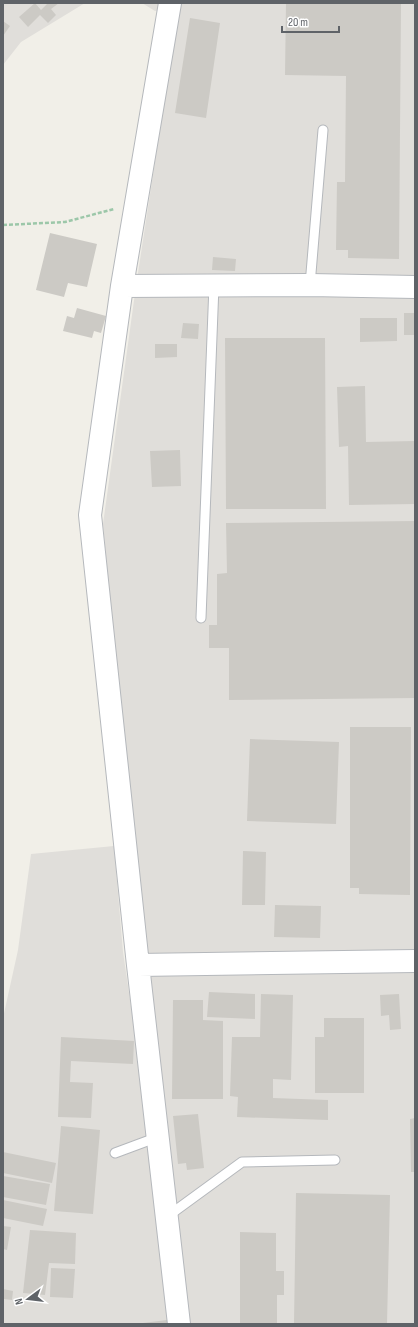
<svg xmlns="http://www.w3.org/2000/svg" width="418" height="1327" viewBox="0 0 418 1327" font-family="'Sofia Sans Condensed',sans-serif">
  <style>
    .industrial { fill: #e0deda }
    .building { fill: #cccac5 }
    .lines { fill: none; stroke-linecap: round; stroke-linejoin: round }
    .service-casing { stroke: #b5b8bc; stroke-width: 11 }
    .tertiary-casing { stroke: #b5b8bc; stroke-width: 24 }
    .path { stroke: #9cc7a9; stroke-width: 2.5; stroke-dasharray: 4 2; stroke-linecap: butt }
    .service { stroke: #fff; stroke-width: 9 }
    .tertiary { stroke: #fff; stroke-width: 22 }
  </style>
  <rect width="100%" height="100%" fill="#f1efe8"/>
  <path class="industrial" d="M3 3H85L21 42 3 65Z
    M142 3H415V1324H188L141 941 103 524 136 286 179 5 155 11Z
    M114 846 123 952 156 1177 172 1324H3V1018L18 950 31 854Z"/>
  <path class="building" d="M35 3 41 10 47 4 46 3H59L51 9 56 15 48 23 40 15 28 27 19 17Z
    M286 3 401 4 399 259 348 258V250H336L337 182H345L346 76 285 75Z
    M190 18 220 23 206 118 175 113Z
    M3 21 10 26 3 36Z
    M50 233 97 244 87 287 68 283 64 297 36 290Z
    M213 257 236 259 235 271 212 270Z
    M77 308 106 316 101 333 94 331 92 338 63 331 67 316 74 318Z
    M404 313H415V335H404Z
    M360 318H397V341L360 342Z
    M183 323 199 324 198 339 181 338Z
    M225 338H325L326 509H226Z
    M155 344H177V357L155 358Z
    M365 386 366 442 415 441V504L349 505 348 446 339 447 337 387Z
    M180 450 181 486 152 487 150 451Z
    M415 521V698L229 700V648H209V625H217V574L227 573 226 523Z
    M350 727H411L410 895 359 894V888H350Z
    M250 739 339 742 336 824 247 821Z
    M243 851 266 852 265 905H242Z
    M275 905 321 906 320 938 274 937Z
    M209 992 255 994V1019L207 1017Z
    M261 994 293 995 291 1080 273 1079V1098L328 1100V1120L237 1117 238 1097 230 1096 232 1037H260Z
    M399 994 401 1029 390 1030 389 1015 381 1016 380 995Z
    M173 1000H203V1020L223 1021V1099H172Z
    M324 1018H364V1093H315V1037H324Z
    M61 1037 134 1041 133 1064 71 1061 70 1082 93 1083 91 1118 58 1117Z
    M198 1114 204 1168 187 1170 186 1163 178 1164 173 1116Z
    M415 1118V1172H411L410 1119Z
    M61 1126 100 1130 93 1214 54 1211Z
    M3 1152 56 1163 52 1183 3 1173Z
    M3 1176 50 1184 46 1205 3 1197Z
    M296 1193 390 1195 387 1324 294 1323Z
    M3 1200 47 1209 43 1226 3 1218Z
    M3 1226 11 1227 7 1250 3 1249Z
    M30 1230 76 1233 75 1264 49 1263 45 1295 23 1293Z
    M240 1232 276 1233V1271H284V1295H277V1324H240Z
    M51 1268 75 1269 73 1298 50 1297Z
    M3 1289 13 1291 12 1300 4 1299 3 1303Z
    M167 1320 168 1324H143V1323Z"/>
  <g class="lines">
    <defs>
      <path id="service" d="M310 285 323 130
        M201 618 214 285
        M115 1153 158 1137
        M168 1216 242 1162 335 1160"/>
      <path id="tertiary" d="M170 3 122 286 90 515 138 965 179 1324
        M122 286 310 285 415 287
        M138 965 415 961"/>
    </defs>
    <use href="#service" class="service-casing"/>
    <use href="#tertiary" class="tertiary-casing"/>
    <path class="path" d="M3 225 65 222 114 209"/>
    <use href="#service" class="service"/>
    <use href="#tertiary" class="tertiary"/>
  </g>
  <rect width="418" height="1327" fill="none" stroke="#5f6368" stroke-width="8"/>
  <g transform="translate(28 1299) rotate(255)" stroke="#ffffff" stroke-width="3" paint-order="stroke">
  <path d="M0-3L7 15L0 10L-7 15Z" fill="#5f6368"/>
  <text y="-6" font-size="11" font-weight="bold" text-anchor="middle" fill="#5f6368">N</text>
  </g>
  <path d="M282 26v6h57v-6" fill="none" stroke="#5f6368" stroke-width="2"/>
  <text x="288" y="26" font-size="12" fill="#5f6368" stroke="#ffffff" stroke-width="3" paint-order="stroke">20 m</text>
</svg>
